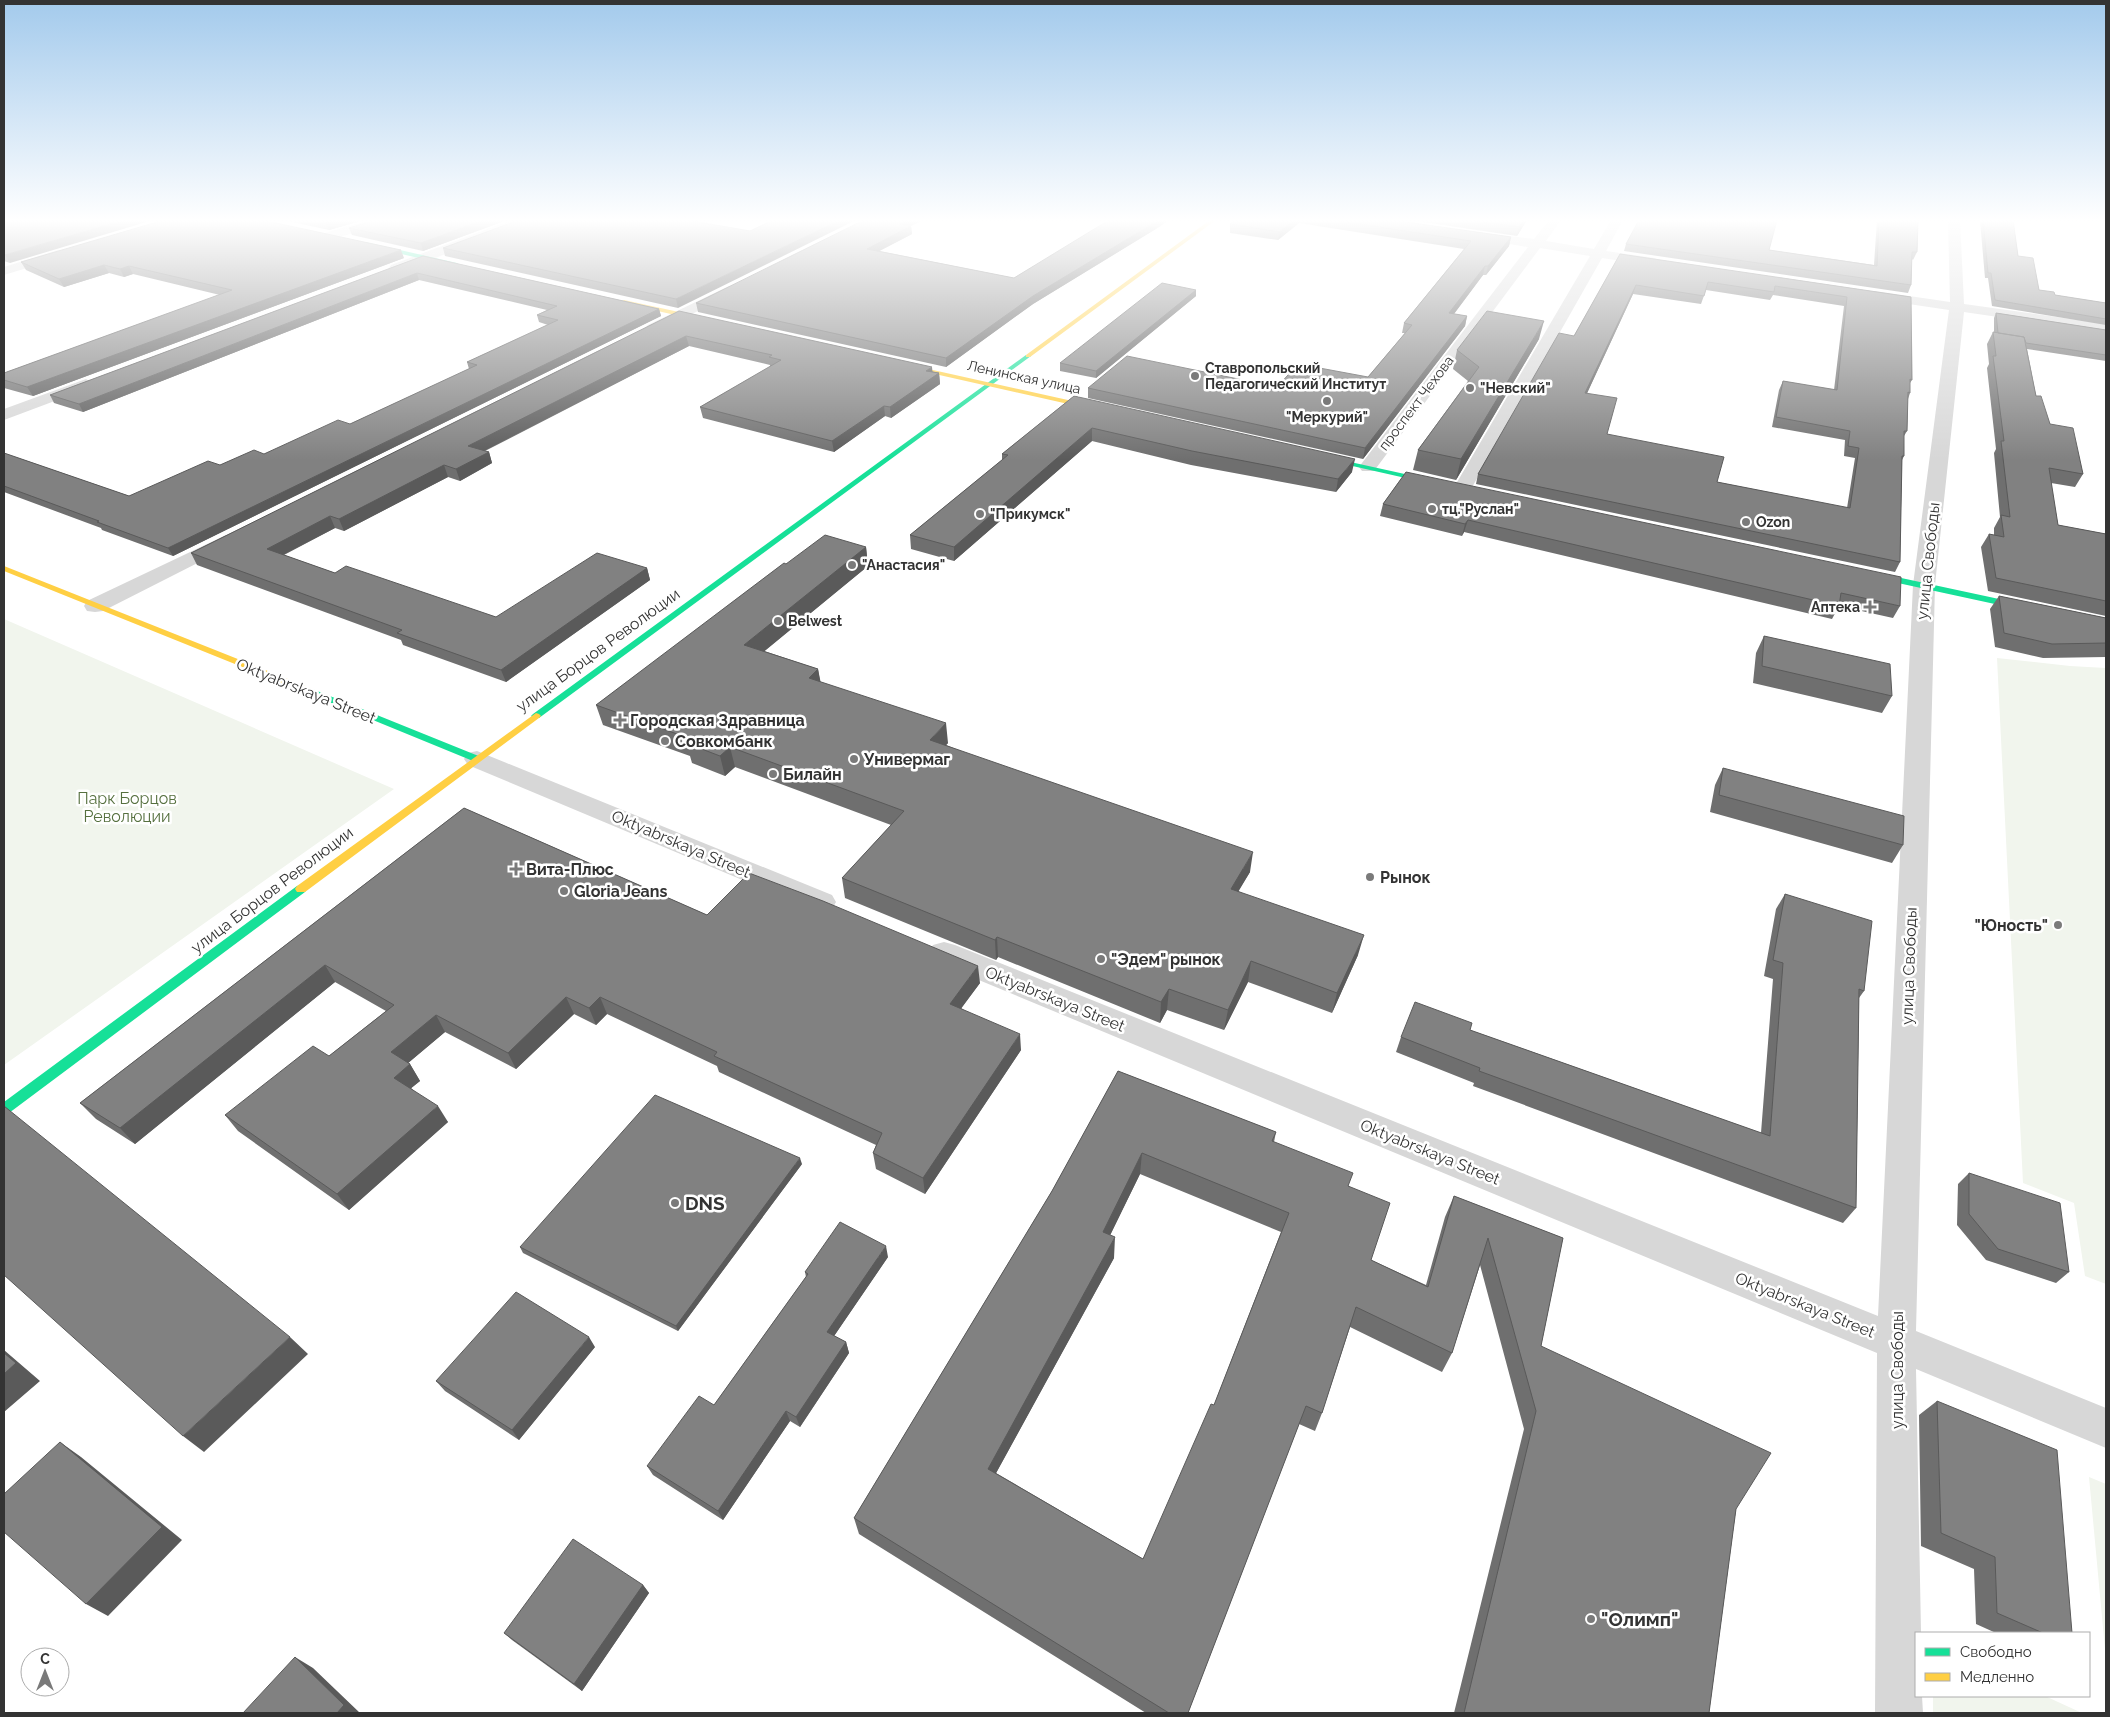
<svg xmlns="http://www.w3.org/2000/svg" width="2110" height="1717" viewBox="0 0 2110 1717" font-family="Raleway,sans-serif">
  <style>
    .green { fill: #f1f5ed }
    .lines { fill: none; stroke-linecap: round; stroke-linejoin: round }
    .street { fill: #d7d7d7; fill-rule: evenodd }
    .fast { fill: #16e098; fill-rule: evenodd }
    .slow { fill: #ffcf43; fill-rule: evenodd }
    .wall { fill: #6f6f6f; fill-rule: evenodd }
    .shaded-wall { fill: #5a5a5a }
    .building { fill: #818181; stroke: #5a5a5a; fill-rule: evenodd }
    .poi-dot { fill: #7a7a7a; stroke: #fff; stroke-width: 2 }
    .labels { text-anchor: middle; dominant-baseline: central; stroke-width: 5; stroke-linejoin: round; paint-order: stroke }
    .far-poi-label { font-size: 14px; font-weight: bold; fill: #333; stroke: #fff; text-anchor: start }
    .far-street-label { font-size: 14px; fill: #333; stroke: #fff }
    .street-label { font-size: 16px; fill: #333; stroke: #fff }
    .poi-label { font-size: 16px; font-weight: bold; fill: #333; stroke: #fff; text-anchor: start }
    .park-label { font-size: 16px; fill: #56703f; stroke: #fff }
    .near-poi-label { font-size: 19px; font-weight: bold; fill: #333; stroke: #fff; text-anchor: start }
  </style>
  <rect width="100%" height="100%" fill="#fff"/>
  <path class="green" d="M4 619 394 789 4 1065Z
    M1997 658 2070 666 2106 668V1284L2085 1276 2074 1203 2023 1183Z
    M2089 1477 2106 1484V1660Z
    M1933 1696H2045L2082 1713H1933Z"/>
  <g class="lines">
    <path class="street" d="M370 220H388L386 223 330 240 324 236 325 233Z
      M512 220H529L527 223 401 271H391L389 268 391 265Z
      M1549 220H1561L1546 241 1594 249 1611 220H1623L1606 251 1655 258 1662 262 1655 266 1602 258 1471 489 1469 493H1455L1453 489 1590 256 1540 248 1374 471H1362L1359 467 1362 463 1528 247 1467 237 1466 234 1467 231 1534 239Z
      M1948 220H1960L1964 304 2106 324V333L1964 312 1935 585 1916 1331 2106 1408V1448L1916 1369 1921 1633H1916V1696H1922L1923 1713H1875L1877 1353 933 961 929 953 933 945 944 942 955 945 1878 1316 1913 585 1949 310 1875 299 1868 295 1875 291 1950 302Z
      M58 250 65 254 63 257 4 275V267Z
      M729 286 734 287 736 290 734 293 658 331H648L645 328 648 325Z
      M86 379 94 384 92 387 4 420V409Z
      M226 535 233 537 236 541 233 545 103 611 95 612 87 611 84 606 87 601Z
      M477 751 832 895 836 902 832 909 822 912 812 909 468 765 464 759 468 753Z"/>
    <path class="fast" d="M365 242 457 263 460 265 457 267 363 245Z
      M1026 355 1031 356 539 718H533L531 716 533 714Z
      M1314 454 1441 482 1445 484 1441 486 1317 458 1313 456Z
      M1864 570 2106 622V628L1861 575 1860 573Z
      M310 688 481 757 482 759 477 762 473 761 307 693 305 691 307 689Z
      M301 885 307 889 305 892 9 1113 4 1115V1102L297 886Z"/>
    <path class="slow" d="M1210 220H1216L1030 357H1026V355Z
      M624 300 711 319 714 321 711 323 622 303V301Z
      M897 362 1104 408 1107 410 1104 412 895 365V363Z
      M4 566 313 689 315 691 313 693H307L4 571Z
      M536 713 539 714 541 716 539 718 305 892H297L295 889 297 886Z"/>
  </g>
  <path class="wall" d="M4 220 10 263 4 261Z
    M283 220H364L329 230Z
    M507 220 423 251 352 235 349 228Z
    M687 220 678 308 445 256 443 248Z
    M1236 220H1392L1511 237 1509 246 1486 275H1483L1454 314 1467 316 1465 326 1363 459 1088 398V388L1277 387 1368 377 1405 333H1402L1404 323 1464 249 1299 223 1278 240 1230 233V224Z
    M1410 220H1527L1517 236Z
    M1877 220H1918L1917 252 1913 260 1912 259 1911 285 1908 293 1624 251 1626 244 1769 250 1874 265Z
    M1980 220H2013L2018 256 2039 290 2055 295 2106 303V325L1992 306 1988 278H1985Z
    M911 226 912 234 879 251 1014 278 1159 227 1033 304 946 367 698 312 696 303Z
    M1620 254 1911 297 1912 380 1910 383V393L1908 399 1907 431 1904 436V456L1902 460 1900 562 1895 572 1476 484 1478 474 1574 336ZM1706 290 1770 300 1773 295 1844 306 1834 390 1783 381 1779 390 1772 427 1845 440 1844 456 1855 458 1847 508 1717 482 1607 434 1587 393 1633 294 1701 304Z
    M423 256 659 309 661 316 173 556 102 530 101 528 4 492V453L129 496 220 465 264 454 350 424 469 369 467 362 548 325 539 322 537 315 547 310 419 280 83 412 54 403 50 395Z
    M404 258 33 396 4 388V373L220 295 133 274 124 277 109 273 64 287 26 270 21 262Z
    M1196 290V296L1096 378 1060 371V363Z
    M679 311 939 373 940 384 891 418 885 416 834 452 703 418 700 407 770 367V365L689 346 485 451 489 452 492 463 460 481 448 477 344 531 335 528 284 555 335 573 496 617 647 568 650 580 506 682 403 645 401 640 197 565 191 553Z
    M1996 313 2106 330V361L2027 349 2036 396 2050 424 2083 474 2075 487 2051 483 2058 525 2106 534V616L1988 591 1981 547 1989 534 1994 535V528L2000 517 1994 453 1996 449 1987 368 1989 364 1987 344 1993 332H1994V318Z
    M1539 339 1456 480 1413 470 1418 450 1468 381 1453 369 1457 350Z
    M1074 396 1352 472 1336 492 1191 465 1092 441 954 561 911 549 910 535 1002 460V454Z
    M1406 472 1900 606 1893 618 1839 606 1832 619 1464 532 1462 536 1380 516 1383 504Z
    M866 547 868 566 764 651 818 669 820 682 948 743 946 745 1250 872 1238 891 1358 955 1332 1013 1248 982 1224 1030 1167 1010 1160 1023 998 957 996 960 845 898 842 878 891 825 735 767 725 776 692 763 690 756 603 725 596 705 786 564Z
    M1999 596 2106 618V657L2043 658 1995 647 1990 609Z
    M1764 636 1892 696 1882 713 1753 683 1756 653Z
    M1723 768 1903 845 1892 863 1710 812 1715 785Z
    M464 808 707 915 980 983 961 1008 1021 1050 925 1194 876 1169 873 1153 876 1145 719 1072 717 1066 607 1014 596 1025 574 1014 516 1069 445 1032 408 1063 410 1064 420 1081 411 1088 448 1122 349 1210 238 1131 225 1115 329 1056 386 1011 335 982 135 1144 96 1119 80 1103Z
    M1785 894 1864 991 1859 998 1856 1208 1843 1223 1473 1086 1474 1083 1396 1052 1401 1037 1470 1030 1761 1133 1773 979 1764 976 1776 909Z
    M1118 1071 1276 1132 1274 1142 1349 1186 1371 1260 1426 1285 1445 1217 1454 1196 1563 1238 1541 1346 1736 1509 1709 1713H1454L1524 1429 1480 1265 1452 1353 1442 1372 1350 1327 1322 1413 1315 1431 1299 1424 1188 1713H1146L859 1534 854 1518 1052 1191ZM1140 1174 1281 1232 1214 1405 1143 1559 996 1473 1114 1258 1110 1235Z
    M802 1164 678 1331 523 1253 520 1247Z
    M1969 1173 2069 1272 2056 1283 1986 1260 1957 1225 1958 1184Z
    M888 1257 834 1336 846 1342 849 1353 800 1427 790 1421 723 1520 653 1475 647 1466 714 1405 806 1277 805 1272Z
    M595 1347 519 1440 445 1391 436 1381Z
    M1937 1401 2072 1633H1996L1976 1624 1974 1569 1921 1546 1919 1415Z
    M643 1585 649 1593 582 1691 512 1640 504 1633Z"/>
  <path class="shaded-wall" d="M124 220H153L10 263 5 255Z
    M335 220H364L329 230 326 222Z
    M484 220H507L423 251 421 243Z
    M840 220H856L678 308 676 299Z
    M909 220H924L911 226 912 234 868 257 867 249 900 224Z
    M1159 220H1169L1159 227 1033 304 946 367V358L1033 296Z
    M1294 220H1299V223L1278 240 1280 232Z
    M1524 220H1527L1517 236 1519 227Z
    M1511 237 1509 246 1486 275 1488 266Z
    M401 250 404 258 33 396 27 387Z
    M104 265 109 273 64 287 59 279Z
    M129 266 133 274 124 277 120 269Z
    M1485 266 1483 275 1447 323 1449 313Z
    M417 273 419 280 83 412 79 404Z
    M1636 285 1633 294 1583 402 1585 393Z
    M1196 290V296L1096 378V371Z
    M659 309 661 316 173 556 168 548Z
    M1467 316 1465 326 1363 459 1365 448Z
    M1544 321 1539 339 1456 480 1461 459Z
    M686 336 689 346 472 457 468 446Z
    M932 367 933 377 926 371Z
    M939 373 940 384 891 418 890 407Z
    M884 406 885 416 834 452 832 441Z
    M1092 428V441L954 561V547Z
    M489 452 492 463 460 481 456 469Z
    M1355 459 1352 472 1336 492 1338 479Z
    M444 465 448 477 344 531 339 519Z
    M330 516 335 528 273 560 267 549Z
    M1468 520 1464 532 1462 536 1465 524Z
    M866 547 868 566 749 664 744 645Z
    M647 568 650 580 506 682 501 670Z
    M818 669 822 689 809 678Z
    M946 723 948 743 932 760 930 740Z
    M730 747 735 767 725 776 720 756Z
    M1253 852 1250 872 1228 909 1231 889Z
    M1364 935 1358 955 1332 1013 1337 993Z
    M997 937 998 957 996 960 995 940Z
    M1251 961 1248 982 1224 1030 1228 1010Z
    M325 965 335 982 135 1144 120 1128Z
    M978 966 980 983 952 1021 950 1004Z
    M1169 989 1167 1010 1160 1023 1161 1002Z
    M566 997 574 1014 516 1069 508 1053Z
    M600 997 607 1014 596 1025 589 1008Z
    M436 1015 445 1032 401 1069 391 1052Z
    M1020 1034 1021 1050 925 1194 923 1178Z
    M410 1064 420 1081 404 1094 394 1078Z
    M438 1106 448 1122 349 1210 337 1194Z
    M1142 1153 1140 1174 1102 1252 1103 1232Z
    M800 1158 802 1164 678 1331 676 1326Z
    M1115 1237 1114 1258 989 1486 988 1469Z
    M886 1246 888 1257 830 1342 827 1332Z
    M290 1337 308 1354 204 1452 183 1436Z
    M589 1337 595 1347 519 1440 512 1430Z
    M846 1342 849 1353 800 1427 796 1417Z
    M4 1350 40 1381 4 1412Z
    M786 1411 790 1421 723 1520 718 1511Z
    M60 1442 81 1457 182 1540 108 1616 86 1604Z
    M643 1585 649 1593 582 1691 574 1684Z
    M295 1657 313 1668 360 1713H337Z"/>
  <path class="building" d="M4 220H124L5 255H4Z
    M164 220H262L401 250 27 387 4 380V373L232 290 129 266 120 269 104 265 59 279 21 262Z
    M314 220H335L326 222Z
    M375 220H484L421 243 349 228Z
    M519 220H687L750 231 773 220H840L676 299 443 248Z
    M864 220H909L900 224 911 226 867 249 1014 278 1109 220H1159L1033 296 946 358 696 303Z
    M1236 220H1294L1280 232 1230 224Z
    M1333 220H1392L1511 237 1488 266H1485L1449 313 1467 316 1365 448 1088 388 1127 356 1277 387 1298 364 1368 377 1412 325 1404 323 1471 241Z
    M1468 220H1524L1519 227Z
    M1639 220H1777L1769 250 1877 266 1879 220H1918L1917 252H1912L1911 285 1626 244Z
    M1983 220H2013L2018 256 2033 258 2039 290 2054 292 2055 295 2106 303V319L1995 300 1991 273H1988Z
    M1620 254 1911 297 1912 380 1910 379V393L1908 392 1907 431H1904V456H1902L1900 562 1478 474 1559 333 1574 336ZM1708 282 1774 292 1775 286 1847 297 1837 390 1783 381 1776 417 1850 431 1848 446 1859 448 1850 508 1717 482 1724 457 1607 434 1617 398 1585 393 1636 285 1704 296Z
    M423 256 659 309 168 548 97 522 99 521 4 486V453L129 496 208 461 220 465 254 450 264 454 338 420 350 424 477 365 467 362 558 320 537 315 557 306 417 273 79 404 50 395Z
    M1162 283 1196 290 1096 371 1060 363Z
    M679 311 932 367 926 371 939 373 890 407 884 406 832 441 700 407 781 360 769 357 772 355 686 336 468 446 489 452 456 469 444 465 339 519 330 516 267 549 335 573 346 566 496 617 597 553 647 568 501 670 397 633 402 630 191 553Z
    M1487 311 1544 321 1461 459 1418 450 1479 367 1457 350Z
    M1996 313 2106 330V355L2026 343 2024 337 1998 333Z
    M1993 332 2024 337 2036 396H2041L2050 424 2073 428 2083 474 2049 468 2058 525 2106 534V601L1996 578 1989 534 2004 537 2001 515 2010 517 2001 441H2004L1993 356H1996Z
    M1074 396 1355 459 1338 479 1192 451 1092 428 954 547 910 535 1008 455 1002 454Z
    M1406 472 1901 577 1900 606 1841 593 1839 606 1468 520 1465 524 1383 504Z
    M825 535 866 547 744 645 818 669 809 678 946 723 930 740 1253 852 1231 889 1364 935 1337 993 1251 961 1228 1010 1169 989 1161 1002 997 937 995 940 842 878 904 811 730 747 720 756 686 743 691 739 596 705 784 563 786 564Z
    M1999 596 2106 618V643L2052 644 2004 633Z
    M1764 636 1890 664 1892 696 1762 666Z
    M1723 768 1904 816 1903 845 1719 795Z
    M464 808 707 915 749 873 823 901 978 966 950 1004 1020 1034 923 1178 873 1153 882 1133 714 1056 717 1052 600 997 589 1008 566 997 508 1053 436 1015 391 1052 410 1064 394 1078 438 1106 337 1194 225 1115 313 1046 329 1056 394 1005 325 965 120 1128 80 1103Z
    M1785 894 1872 921 1864 991 1859 989 1856 1208 1479 1071 1480 1068 1401 1037 1415 1002 1472 1023 1470 1030 1770 1136 1783 963 1773 960Z
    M1118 1071 1276 1132 1272 1141 1353 1173 1348 1186 1390 1203 1371 1260 1428 1287 1454 1196 1563 1238 1541 1346 1771 1453 1736 1509 1709 1713H1464L1536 1411 1488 1238 1452 1353 1356 1307 1322 1413 1306 1406 1188 1713H1169L854 1518 1052 1191ZM1142 1153 1289 1213 1214 1405 1211 1404 1143 1559 988 1469 1115 1237 1103 1232Z
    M655 1095 800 1158 676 1326 520 1247Z
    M4 1106 290 1337 183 1436 4 1275Z
    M1969 1173 2060 1203 2069 1272 1998 1249 1969 1214Z
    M840 1222 886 1246 827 1332 846 1342 796 1417 786 1411 718 1511 647 1466 699 1396 714 1405 808 1274 805 1272Z
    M516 1292 589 1337 512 1430 436 1381Z
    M4 1353 16 1363 4 1374Z
    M1937 1401 2057 1450 2072 1633H2043L1997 1613 1995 1557 1941 1533Z
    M60 1442 162 1527 86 1604 4 1532V1494Z
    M573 1539 643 1585 574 1684 504 1633Z
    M295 1657 344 1705 337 1713H243Z"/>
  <linearGradient id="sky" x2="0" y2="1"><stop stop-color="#a3caec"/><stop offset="0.48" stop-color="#fff"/><stop offset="1" stop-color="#fff" stop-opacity="0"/></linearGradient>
  <rect width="2110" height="460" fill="url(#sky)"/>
  <g class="poi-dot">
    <circle cx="1195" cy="376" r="5"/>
    <circle cx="1470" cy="388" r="5"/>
    <circle cx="1327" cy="401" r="5"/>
    <circle cx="1432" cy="509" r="5"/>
    <circle cx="980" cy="514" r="5"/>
    <circle cx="1746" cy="522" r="5"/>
    <circle cx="852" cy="565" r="5"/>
    <path d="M1867.5 599.5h5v5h5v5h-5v5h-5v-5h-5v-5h5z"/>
    <circle cx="778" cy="621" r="5"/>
    <path d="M617.5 712.5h5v5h5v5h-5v5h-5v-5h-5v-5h5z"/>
    <circle cx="665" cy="741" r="5"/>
    <circle cx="854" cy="759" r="5"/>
    <circle cx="773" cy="774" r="5"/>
    <path d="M513.5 861.5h5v5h5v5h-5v5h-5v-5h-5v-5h5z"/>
    <circle cx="1370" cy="877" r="5"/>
    <circle cx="564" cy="891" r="5"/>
    <circle cx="2058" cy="925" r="5"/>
    <circle cx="1101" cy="959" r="5"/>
    <circle cx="675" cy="1203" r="5"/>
    <circle cx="1591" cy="1619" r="5"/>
  </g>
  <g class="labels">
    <g class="far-poi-label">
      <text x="1205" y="368">Ставропольский<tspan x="1205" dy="16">Педагогический Институт</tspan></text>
      <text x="1480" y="388">"Невский"</text>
      <text x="1327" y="417" text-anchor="middle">"Меркурий"</text>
      <text x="1442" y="509">тц."Руслан"</text>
      <text x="990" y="514">"Прикумск"</text>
      <text x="1756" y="522">Ozon</text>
      <text x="862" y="565">"Анастасия"</text>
      <text x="1860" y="607" text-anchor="end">Аптека</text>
      <text x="788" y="621">Belwest</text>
    </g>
    <g class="far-street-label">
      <text transform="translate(1024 377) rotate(12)">Ленинская улица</text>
      <text transform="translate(1416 403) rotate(-53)">проспект Чехова</text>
    </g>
    <g class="street-label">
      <text transform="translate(1928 561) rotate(-84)">улица Свободы</text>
      <text transform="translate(598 650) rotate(-36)">улица Борцов Революции</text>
      <text transform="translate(306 691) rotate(22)">Oktyabrskaya Street</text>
      <text transform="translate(681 844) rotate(23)">Oktyabrskaya Street</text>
      <text transform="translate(272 890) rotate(-37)">улица Борцов Революции</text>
      <text transform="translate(1909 966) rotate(-88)">улица Свободы</text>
      <text transform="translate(1055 999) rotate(22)">Oktyabrskaya Street</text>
      <text transform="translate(1430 1152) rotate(22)">Oktyabrskaya Street</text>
      <text transform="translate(1805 1305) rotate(22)">Oktyabrskaya Street</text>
      <text transform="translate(1897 1370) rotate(-90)">улица Свободы</text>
    </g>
    <g class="poi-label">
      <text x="630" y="720">Городская Здравница</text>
      <text x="675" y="741">Совкомбанк</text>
      <text x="864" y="759">Универмаг</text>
      <text x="783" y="774">Билайн</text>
      <text x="526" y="869">Вита-Плюс</text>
      <text x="1380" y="877">Рынок</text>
      <text x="574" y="891">Gloria Jeans</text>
      <text x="2048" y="925" text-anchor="end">"Юность"</text>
      <text x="1111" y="959">"Эдем" рынок</text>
    </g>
    <g class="park-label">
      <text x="127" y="798">Парк Борцов<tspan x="127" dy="18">Революции</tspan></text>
    </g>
    <g class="near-poi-label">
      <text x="685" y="1203">DNS</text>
      <text x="1601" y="1619">"Олимп"</text>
    </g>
  </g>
  <rect width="2110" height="1717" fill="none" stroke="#333333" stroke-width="10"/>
  <rect x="1915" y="1632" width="175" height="65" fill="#ffffff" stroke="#adadad"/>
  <rect x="1925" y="1648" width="25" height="8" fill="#16e098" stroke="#adadad"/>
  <text x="1960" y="1657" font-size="15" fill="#333333">Свободно</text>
  <rect x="1925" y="1673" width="25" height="8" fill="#ffcf43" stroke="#adadad"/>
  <text x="1960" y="1682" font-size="15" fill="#333333">Медленно</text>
  <g transform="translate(45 1672)"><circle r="24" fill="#ffffff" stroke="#adadad"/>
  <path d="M0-4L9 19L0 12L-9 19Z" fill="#7a7a7a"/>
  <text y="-8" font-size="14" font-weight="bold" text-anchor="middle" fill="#333333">С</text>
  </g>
</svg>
